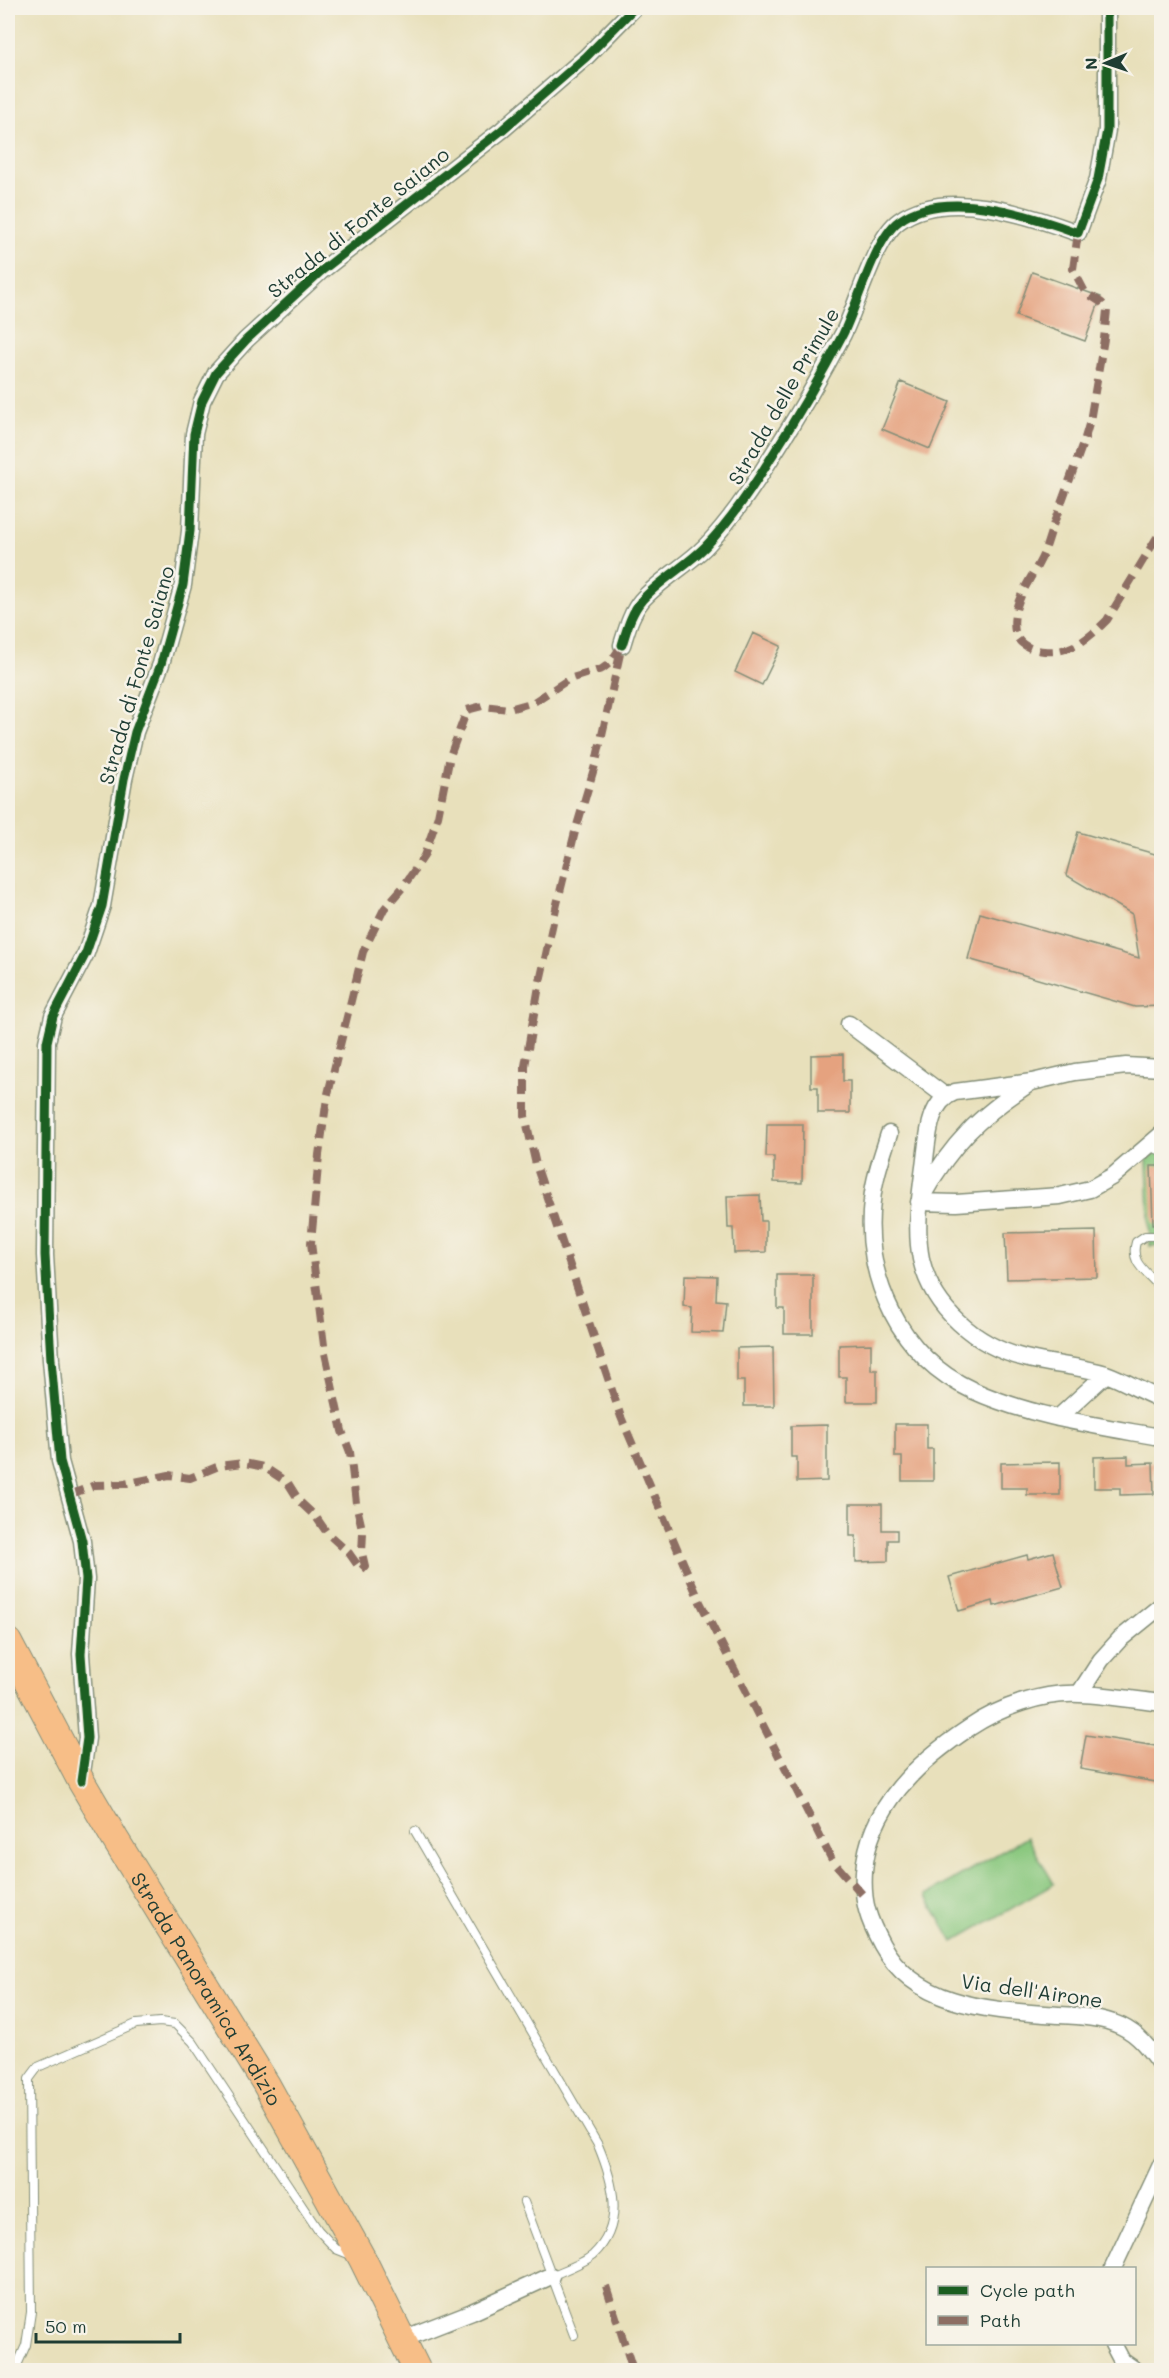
<svg xmlns="http://www.w3.org/2000/svg" width="1169" height="2378" viewBox="0 0 1169 2378" font-family="Mali,sans-serif">
  <style>
    .green { fill: #8ac87f; stroke: #54825a; stroke-width: 1.5 }
    .building { fill: #e5a27f }
    .lines { fill: none; stroke-linecap: round; stroke-linejoin: round }
    .lane-casing { stroke: #848e78; stroke-width: 10 }
    .street-casing { stroke: #848e78; stroke-width: 19 }
    .primary-casing { stroke: #848e78; stroke-width: 29 }
    .lane { stroke: #fff; stroke-width: 8 }
    .street { stroke: #fff; stroke-width: 16 }
    .primary { stroke: #f7be87; stroke-width: 27 }
    .quiet { stroke: #8d6e63; stroke-width: 8; stroke-dasharray: 15 8; stroke-linecap: butt }
    .cycleway-casing { stroke: #f7f3e8; stroke-width: 13 }
    .cycleway { stroke: #1b5e20; stroke-width: 9 }
    .labels { text-anchor: middle; dominant-baseline: central; stroke-width: 5; stroke-linejoin: round; paint-order: stroke }
    .street-label { font-size: 20px; fill: #1f3d34; stroke: #f7f3e8 }
  </style>
  <rect width="100%" height="100%" fill="#f7f3e8"/>
  <filter id="ink" filterUnits="userSpaceOnUse"><feTurbulence type="fractalNoise" baseFrequency=".0167" numOctaves="2"/><feDisplacementMap in="SourceGraphic" scale="12" xChannelSelector="R" yChannelSelector="G"/><feConvolveMatrix kernelMatrix="1 2 1 2 8 2 1 2 1" color-interpolation-filters="sRGB"/></filter>
  <filter id="wash" filterUnits="userSpaceOnUse"><feTurbulence type="fractalNoise" baseFrequency=".008" numOctaves="4" result="noise"/><feDisplacementMap in="SourceGraphic" scale="24" xChannelSelector="R" yChannelSelector="G"/><feGaussianBlur stdDeviation="1.35" result="paint"/><feColorMatrix in="noise" values="0 0 0 0 0 0 0 0 0 0 0 0 0 0 0 0 0 1.4 0 .05"/><feComposite in="paint" operator="in"/></filter>
  <g filter="url(#wash)">
    <rect width="100%" height="100%" fill="#e8e0bb"/>
    <path class="green" d="M1161 1146V1245L1150 1246 1147 1158Z
      M1027 1837 1054 1884 953 1942 926 1895Z"/>
    <g id="blocks">
      <path class="building" d="M1032 272 1101 297 1085 341 1016 316Z
        M901 382 950 402 930 449 882 429Z
        M753 633 781 646 762 685 735 672Z
        M1078 832 1162 856V1006L1135 1007 968 959 980 913 1139 958 1132 914 1066 875Z
        M843 1054V1081H850V1113H818V1087H811V1055Z
        M767 1124H803L802 1183 774 1182V1157H766Z
        M1151 1166H1162V1224H1153Z
        M760 1195 761 1221H766V1252L734 1253 733 1228H728L727 1196Z
        M1096 1231 1097 1277 1007 1279 1005 1233Z
        M685 1275 717 1276 716 1300 726 1301 723 1333 691 1332 692 1308 684 1307Z
        M777 1275H813V1334H784V1308H777Z
        M871 1344V1370H877V1402H846V1377H839V1345Z
        M773 1347 774 1406H744V1381H737V1348Z
        M895 1424H927V1449H933V1481H902V1457H895Z
        M827 1425V1481L797 1482V1457H791V1426Z
        M1128 1456V1464L1153 1463 1154 1494 1120 1495V1488H1094V1457Z
        M1060 1462V1495H1027V1488H1001V1463Z
        M850 1504H882V1530H897V1540H888V1561L856 1562V1536H850Z
        M1053 1552 1063 1587 994 1606 993 1601 959 1611 949 1577 1027 1555 1028 1559Z
        M1086 1735 1162 1747V1783L1080 1769Z"/>
    </g>
  </g>
  <g filter="url(#ink)">
    <use href="#blocks" fill-opacity="0" stroke="#848e78" stroke-width="1.5"/>
    <g class="lines">
      <defs>
        <path id="lane" d="M1147 1146 1162 1151
          M1162 1236H1145L1136 1242C1129 1266 1150 1272 1162 1291
          M415 1831 598 2145C613 2181 626 2224 593 2255 582 2264 564 2270 551 2276
          M524 2202 574 2335
          M15 2370 26 2345 31 2312 29 2079 38 2067 136 2024 160 2022 175 2024 193 2042 318 2230 336 2249 351 2255"/>
        <path id="street" d="M622 645C627 629 631 613 642 600 660 580 686 566 705 547 731 520 752 489 772 456 797 417 821 376 843 334 857 306 875 238 899 221 945 187 1029 215 1078 233L1098 179 1107 130V8
          M849 1024 945 1096
          M1162 1068 1126 1066 1075 1072 1032 1082 955 1092C927 1102 928 1141 924 1167 920 1197 915 1229 921 1259 932 1308 976 1346 1025 1358 1051 1365 1080 1366 1106 1374 1123 1380 1139 1390 1156 1397L1162 1403
          M889 1134C882 1156 874 1178 872 1201 863 1277 900 1357 972 1390 1029 1416 1092 1425 1154 1436
          M924 1193C952 1143 979 1117 1027 1085
          M919 1202 956 1203 1060 1196 1090 1189 1113 1176 1162 1134
          M1058 1418 1106 1374
          M1079 1694 1101 1660 1120 1639 1162 1605
          M1162 1703C1135 1700 1107 1695 1080 1694 1043 1692 1000 1707 969 1728 919 1761 868 1807 864 1872 862 1902 868 1919 882 1945 917 2009 994 2010 1058 2015 1079 2016 1102 2017 1121 2026 1140 2035 1150 2050 1162 2067
          M81 1780 87 1738 81 1654 86 1579 82 1541 60 1461 51 1360 45 1255 47 1042 53 1016 86 953 102 906 124 779 135 732 161 664 183 585 190 531 194 434 202 401 216 373 246 340 320 272 502 130 586 57 634 8
          M1113 2268 1162 2163
          M403 2339 472 2312 551 2276
          M1113 2344 1122 2361 1135 2370"/>
        <g id="primary">
          <path id="s1" d="M8 1642 81 1781 115 1839 266 2084 363 2260 417 2370"/>
        </g>
      </defs>
      <use href="#lane" class="lane-casing"/>
      <use href="#street" class="street-casing"/>
      <use href="#primary" class="primary-casing"/>
      <use href="#lane" class="lane"/>
      <use href="#street" class="street"/>
      <use href="#primary" class="primary"/>
      <path class="quiet" d="M1078 233 1073 269 1085 292 1102 303 1107 310 1104 339 1090 421 1085 438C1075 465 1065 493 1055 520 1050 533 1047 547 1041 559 1030 581 1010 605 1015 632 1018 645 1032 650 1044 651 1071 654 1089 638 1107 620L1162 529
        M620 654 596 762 575 832 557 904 539 986 525 1066V1116L536 1165 621 1417 700 1602 832 1860 862 1894
        M69 1495 95 1485 124 1484 169 1475 190 1478 219 1466 244 1463 264 1467 288 1483 300 1502 316 1517 327 1533 349 1553 361 1570 365 1566 362 1553 363 1533 356 1503 350 1452 342 1431 325 1353 311 1243 319 1155 327 1098 363 952 384 909 403 887 424 856 438 816 450 756 467 710 482 706 509 709 534 702 569 679 602 669 610 663 622 645
        M606 2286 633 2370"/>
      <defs>
        <path id="cycleway" d="M622 645C627 629 631 613 642 600 660 580 686 566 705 547 731 520 752 489 772 456 797 417 821 376 843 334 857 306 875 238 899 221 945 187 1029 215 1078 233L1098 179 1107 130V8
          M81 1781 87 1738 81 1654 86 1579 82 1541 60 1461 51 1360 45 1255 47 1042 53 1016 86 953 102 906 124 779 135 732 161 664 183 585 190 531 194 434 202 401 216 373 246 340 320 272 502 130 586 57 634 8"/>
      </defs>
      <use href="#cycleway" class="cycleway-casing"/>
      <use href="#cycleway" class="cycleway"/>
    </g>
  </g>
  <g class="labels">
    <g class="street-label">
      <text transform="translate(358 222) rotate(-39)">Strada di Fonte Saiano</text>
      <text transform="translate(783 396) rotate(-60)">Strada delle Primule</text>
      <text transform="translate(136 675) rotate(-74)">Strada di Fonte Saiano</text>
      <text stroke="none"><textPath href="#s1" startOffset="400">Strada Panoramica Ardizio</textPath></text>
      <text transform="translate(1032 1990) rotate(8)">Via dell'Airone</text>
    </g>
  </g>
  <rect width="1169" height="2378" fill="none" stroke="#f7f3e8" stroke-width="30"/>
  <rect x="926" y="2267" width="210" height="78" fill="#f7f3e8" stroke="#a1aaa0" stroke-width="1.5"/>
  <rect x="938" y="2286" width="30" height="9" fill="#1b5e20" stroke="#a1aaa0" stroke-width="1.5"/>
  <text x="980" y="2297" font-size="18" fill="#1f3d34">Cycle path</text>
  <rect x="938" y="2316" width="30" height="9" fill="#8d6e63" stroke="#a1aaa0" stroke-width="1.5"/>
  <text x="980" y="2327" font-size="18" fill="#1f3d34">Path</text>
  <g transform="translate(1106 63) rotate(268)" stroke="#f7f3e8" stroke-width="4.5" paint-order="stroke">
  <path d="M0-4.5L10 22L0 15L-10 22Z" fill="#1f3d34"/>
  <text y="-9" font-size="16" font-weight="bold" text-anchor="middle" fill="#1f3d34">N</text>
  </g>
  <path d="M36 2333v9h144v-9" fill="none" stroke="#1f3d34" stroke-width="3"/>
  <text x="45" y="2333" font-size="18" fill="#1f3d34" stroke="#f7f3e8" stroke-width="4.5" paint-order="stroke">50 m</text>
</svg>
